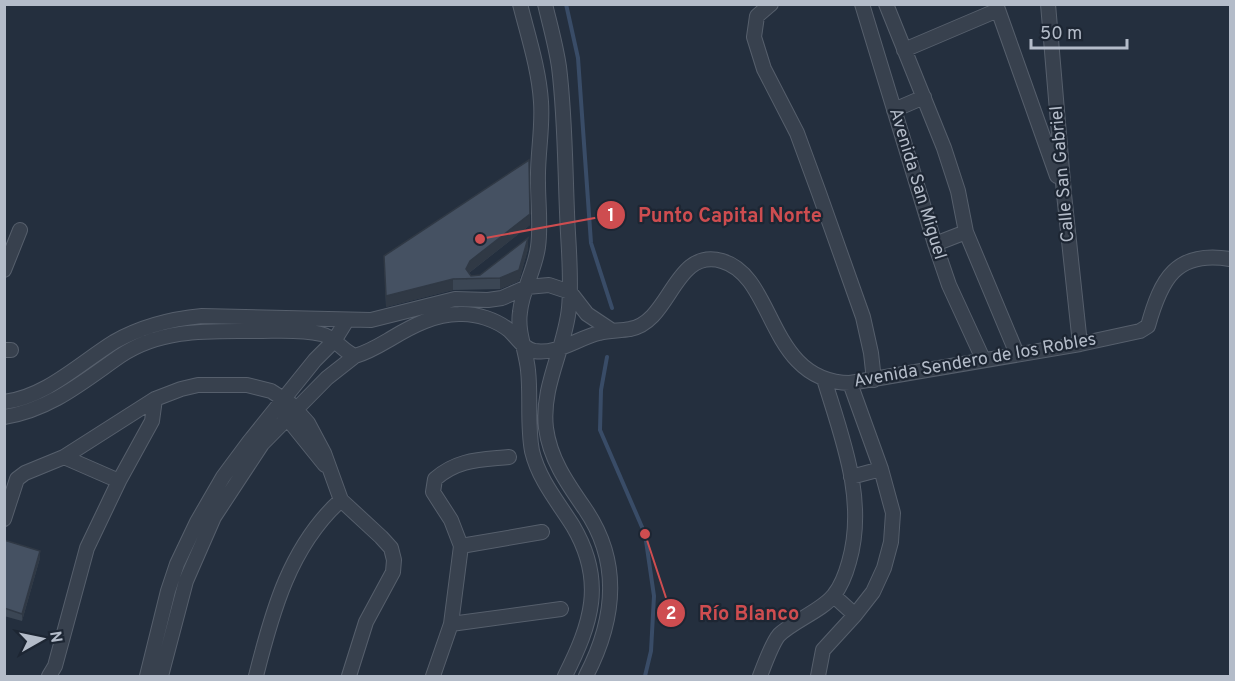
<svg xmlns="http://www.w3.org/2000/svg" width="1235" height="681" viewBox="0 0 1235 681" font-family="Overpass,sans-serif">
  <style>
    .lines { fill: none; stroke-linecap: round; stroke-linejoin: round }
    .stream { stroke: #394c67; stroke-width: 4 }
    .minor-casing { stroke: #565f6c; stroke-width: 16 }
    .minor { stroke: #38414e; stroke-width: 14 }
    .wall { fill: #3b4654 }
    .shaded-wall { fill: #303945 }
    .building { fill: #455162; stroke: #303945; stroke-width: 1.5 }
    .labels { text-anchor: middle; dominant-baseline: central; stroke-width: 4.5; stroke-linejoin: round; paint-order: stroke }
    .street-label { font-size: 18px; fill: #b4bcc9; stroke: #1d2633 }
    .leader { fill: none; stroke: #ce4d50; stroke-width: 2 }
    .callout-dot { fill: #ce4d50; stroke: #1d2633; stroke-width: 2 }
    .mark-label { font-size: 18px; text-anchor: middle; font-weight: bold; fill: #fff }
    .callout-label { font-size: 20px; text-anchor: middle; font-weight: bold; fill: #ce4d50; stroke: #1d2633; stroke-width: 4.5; stroke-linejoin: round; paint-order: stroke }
  </style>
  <rect width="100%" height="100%" fill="#242f3e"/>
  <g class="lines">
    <path class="stream" d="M566 4 578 58 591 243 612 308
      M607 357 601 390 600 430 645 534 654 596 651 651 645 676"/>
    <defs>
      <path id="minor" d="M520 4C528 36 539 69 541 102 543 129 537 156 538 183 538 204 541 226 538 247 535 270 522 290 520 312 517 332 526 350 528 370 531 397 527 424 532 451 539 480 558 502 573 526 606 582 591 624 565 676
        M545 4C550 25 556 46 559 67 565 115 565 164 567 212 568 244 572 276 569 308 565 349 541 386 546 428 550 459 567 483 585 509 622 563 615 620 586 676
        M771 4 757 16 754 37 764 69 797 133 819 193 863 317 871 353 874 380
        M862 4 935 244 949 285 983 359
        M886 4 944 148 958 191 966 232 1017 354
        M996 4 1057 176
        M1048 4 1064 194 1080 344
        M904 50 998 10
        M894 110 924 97
        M935 244 966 232
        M4 270 20 230
        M4 350H11
        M4 402C46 397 80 363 114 342 142 326 170 319 202 316L371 320 455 299 488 300 502 298 527 287 549 285 570 292 587 314 611 330
        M283 413 325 465
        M4 417C50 410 84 381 120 356 161 328 210 331 257 331 278 331 301 329 321 334 335 337 342 351 355 356 369 352 380 345 392 338 412 326 435 314 459 314 476 313 497 320 510 331 518 339 523 348 534 351 557 355 578 338 599 333 609 330 620 331 630 329 671 322 674 247 722 261 776 276 767 382 850 383L1080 344 1140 331 1148 326C1161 279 1176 250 1230 259
        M64 457 119 481
        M851 477 881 469
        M4 519 17 479 25 473 64 457 155 399 181 389 198 385H247L271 391 291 404 308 423 324 453 341 500 381 537 391 548 394 560 393 572 366 622 349 676
        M461 546 542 532
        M834 596 855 615
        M451 624 561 609
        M49 676 55 666 87 548 119 481 152 421 155 399
        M147 676 168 591 177 564 197 522 223 477 249 442 315 360 334 341 347 320
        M161 676 186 581 214 517 262 444 327 378 355 356
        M256 676C272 612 290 546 341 500
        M433 676 451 624 461 546 451 520 433 492 435 479C458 459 480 460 509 457
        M760 676C764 666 772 643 779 635 793 621 823 610 834 595 841 586 846 573 849 562 867 500 842 438 824 379
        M818 676 823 650 855 615 873 592 884 568 891 542 893 513 881 469 850 383"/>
    </defs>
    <use href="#minor" class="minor-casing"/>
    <use href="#minor" class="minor"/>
  </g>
  <path class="wall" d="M530 225 469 273 471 276 480 275 528 249 519 281 500 289 453 290 386 307 384 256Z
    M4 540 40 558 22 621 4 616Z"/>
  <path class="shaded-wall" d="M530 214V225L470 272 466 280V269L470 261Z
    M528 238V249L519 281 500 289V278Z
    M453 279V290L386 307V296Z
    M40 551V558L22 621V614Z"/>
  <path class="building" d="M529 160 530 214 470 261 466 269 471 276 480 275 528 238 519 270 500 278 453 279 386 296 384 256Z
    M4 540 40 551 22 614 4 608Z"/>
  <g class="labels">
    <g class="street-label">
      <text transform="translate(1063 174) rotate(-95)">Calle San Gabriel</text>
      <text transform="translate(917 184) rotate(73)">Avenida San Miguel</text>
      <text transform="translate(975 361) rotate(-10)">Avenida Sendero de los Robles</text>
    </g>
  </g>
  <path class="leader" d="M480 239L611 215M645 534L671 613"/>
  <g class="callout-dot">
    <circle cx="480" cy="239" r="6"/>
    <circle cx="645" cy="534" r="6"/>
    <circle cx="611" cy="215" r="15"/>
    <circle cx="671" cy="613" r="15"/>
  </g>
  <g class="mark-label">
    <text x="611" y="221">1</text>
    <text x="671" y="619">2</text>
  </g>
  <g class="callout-label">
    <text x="730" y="222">Punto Capital Norte</text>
    <text x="749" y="620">Río Blanco</text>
  </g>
  <rect width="1235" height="681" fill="none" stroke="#b4bcc9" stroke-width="12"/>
  <g transform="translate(42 639) rotate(81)" stroke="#1d2633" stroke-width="4.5" paint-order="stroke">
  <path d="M0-4.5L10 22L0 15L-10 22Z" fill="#b4bcc9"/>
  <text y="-9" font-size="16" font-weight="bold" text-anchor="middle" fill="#b4bcc9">N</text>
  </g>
  <path d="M1031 39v9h96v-9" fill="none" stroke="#b4bcc9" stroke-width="3"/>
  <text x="1040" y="39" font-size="18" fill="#b4bcc9" stroke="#1d2633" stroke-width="4.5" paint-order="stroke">50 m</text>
</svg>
